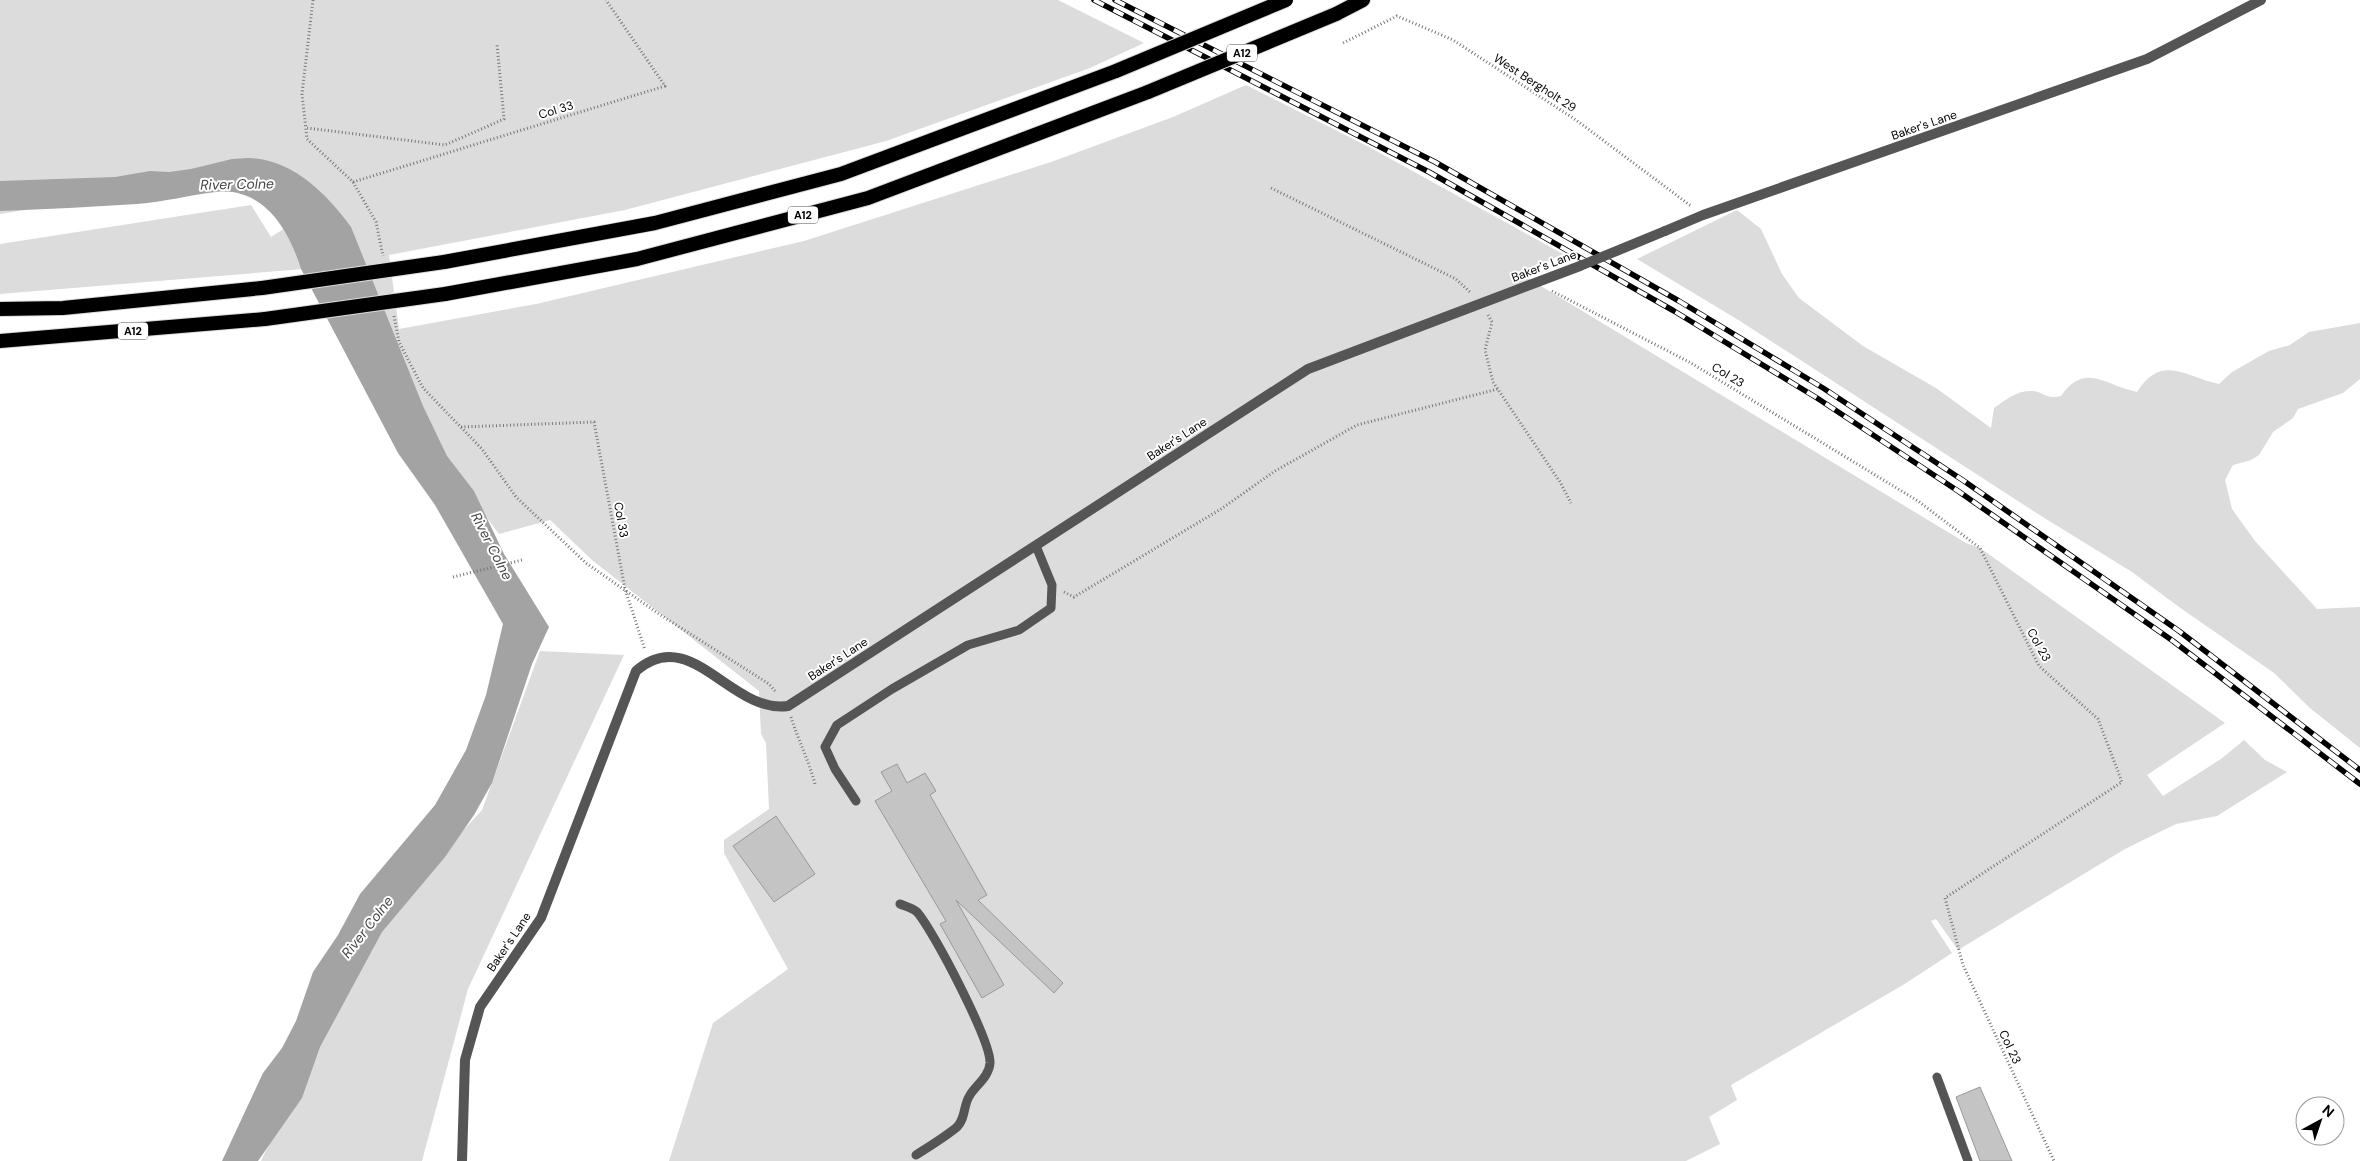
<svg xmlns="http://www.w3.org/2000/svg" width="2360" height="1161" viewBox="0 0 2360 1161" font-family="'DM Sans',sans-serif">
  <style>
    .green { fill: #dcdcdc }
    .water { fill: #a3a3a3 }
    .building { fill: #c4c4c4; stroke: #999 }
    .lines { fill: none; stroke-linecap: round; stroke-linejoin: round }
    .trunk-casing { stroke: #dbdbdb; stroke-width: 16 }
    .path { stroke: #777; stroke-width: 3; stroke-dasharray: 1 2.5; stroke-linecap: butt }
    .service { stroke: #555; stroke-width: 9 }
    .tertiary { stroke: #555; stroke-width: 10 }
    .trunk { stroke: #000; stroke-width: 14 }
    .rail-casing { stroke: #000; stroke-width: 5.5 }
    .rail { stroke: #fff; stroke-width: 4; stroke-dasharray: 11; stroke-linecap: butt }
    .trunk-bridge-casing { stroke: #dbdbdb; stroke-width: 16; stroke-linecap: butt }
    .tertiary-bridge { stroke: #555; stroke-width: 10 }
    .trunk-bridge { stroke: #000; stroke-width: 14 }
    .labels { text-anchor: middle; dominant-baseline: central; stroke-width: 4; stroke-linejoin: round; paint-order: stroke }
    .shield { fill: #fff; stroke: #4c4c4c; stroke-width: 1 }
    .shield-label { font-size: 11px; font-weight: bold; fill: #000 }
    .street-label { font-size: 12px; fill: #000; stroke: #fff }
    .water-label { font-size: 14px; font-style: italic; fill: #444; stroke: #fff }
  </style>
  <rect width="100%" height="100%" fill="#fff"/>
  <path class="green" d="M0 0H1058L1144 43 1090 68 886 141 625 210 389 255 399 329 536 304 804 241 1051 162 1173 117 1246 85 1369 147 1563 254 1521 274 1966 543 1980 548 2225 723 2147 775 2163 796 2221 759 2244 740 2265 760 2287 772 2217 816 2176 824 2125 849 1958 950 1936 919 1931 921 1952 953 1903 985 1731 1085 1737 1100 1709 1117 1720 1144 1686 1161H669L713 1023 788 969 724 853V840L769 809 766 743 761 734 759 691 592 560 550 520 499 534 395 395 282 169 0 214Z
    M251 205 271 237 285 228 303 269 0 294V244Z
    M1737 210 1761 229 1782 274 1799 298 1863 346 1936 388 1991 428 1994 408C2004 401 2017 390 2031 391 2044 391 2044 400 2061 396 2085 361 2106 386 2137 392 2162 353 2185 377 2219 384L2232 372 2269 351 2290 345 2309 332 2360 323V379L2343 393 2298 409 2293 418 2273 432 2259 455 2251 460 2233 465 2225 480 2232 509 2255 541 2317 609 2360 607V748L2310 708 2274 673 2179 607 2132 572 2038 514 1740 321 1637 259Z
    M540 651 624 655 468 989 422 1161H261L368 935 482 810Z"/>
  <path class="water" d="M248 158C292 159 326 193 351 227L423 406 447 456 474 491 504 554 549 627 532 664 492 783 474 815 445 857 382 932 320 1047 302 1098 258 1161H222L263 1073 282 1048 296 1021 313 972 338 935 360 894 435 805 466 750 486 695 503 624 435 505 398 453 301 269C289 230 264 187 216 192 190 195 164 202 137 204 92 207 46 209 0 211V181L115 177 150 171 169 172 191 169 232 159Z"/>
  <path class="building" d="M897 764 907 783 925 773 936 791 930 795 987 895 978 900 1063 983 1054 993 956 900 1004 985 982 998 940 924 946 921 875 801 892 791 881 772Z
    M776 816 815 874 774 902 733 846Z
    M1980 1087 2012 1161H1980L1956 1097Z"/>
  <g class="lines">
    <defs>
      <path id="trunk" d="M1336 14 1363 0
        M444 262 655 223 841 174 1116 71
        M445 294 637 259 868 198 1148 92
        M0 309 63 308 262 288
        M0 341 265 319"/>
    </defs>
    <use href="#trunk" class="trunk-casing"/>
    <path class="path" d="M313 0 302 94 307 139 353 182 376 222 383 256
      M1343 43 1397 16 1453 40 1576 120 1691 206
      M307 128 445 145 504 119 497 44
      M353 182 665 86 606 0
      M1271 188 1456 279 1471 293
      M1552 291 1691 363 1918 501 1980 548 2039 666 2098 719 2122 782 1945 898 1963 965 2054 1161
      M1488 315 1492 322 1485 350 1493 382 1560 482 1571 503
      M394 316 399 342 423 388 482 449 516 497 586 563 659 614 769 684 775 691
      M461 427 594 422 625 589 645 650
      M453 577 522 560
      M1064 592 1074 597 1221 509 1275 471 1357 425 1498 389
      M791 717C798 740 809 761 815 784"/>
    <path class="service" d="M856 801 835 769 825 747 837 725 892 689 968 645 1019 630 1051 608 1052 585 1036 546
      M900 904C905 906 913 908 917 912 933 930 991 1041 990 1063 989 1077 976 1085 970 1095 963 1105 966 1118 957 1127 945 1137 930 1146 916 1155
      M1937 1077 1968 1161"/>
    <path class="tertiary" d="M1665 231 1703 215 2147 59 2261 0
      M462 1161 465 1060 480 1007 541 918 636 671C691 623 731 714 788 706L1308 369 1580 266"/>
    <use href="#trunk" class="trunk"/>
    <defs>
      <path id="rail" d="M1094 0 1429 172 1674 311 1817 398 1958 491 2173 641 2360 784
        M1115 0 1435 162 1679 301 1823 388 1964 481 2179 631 2360 770"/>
    </defs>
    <use href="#rail" class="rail-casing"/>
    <use href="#rail" class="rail"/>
    <defs>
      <path id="trunk-bridge" d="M1116 71 1286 0
        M1148 92 1336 14
        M262 288 444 262
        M265 319 445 294"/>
    </defs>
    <use href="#trunk-bridge" class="trunk-bridge-casing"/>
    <path class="tertiary-bridge" d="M1580 266 1665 231"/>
    <use href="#trunk-bridge" class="trunk-bridge"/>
  </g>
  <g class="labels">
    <g class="shield">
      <rect x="1227" y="44.5" width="30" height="17" rx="4"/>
      <rect x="788" y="206.5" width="30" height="17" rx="4"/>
      <rect x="118" y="322.5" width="30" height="17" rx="4"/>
    </g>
    <g class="shield-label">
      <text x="1242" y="53">A12</text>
      <text x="803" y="215">A12</text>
      <text x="133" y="331">A12</text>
    </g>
    <g class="street-label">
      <text transform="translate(1535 83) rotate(33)">West Bergholt 29</text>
      <text transform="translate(556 110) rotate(-17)">Col 33</text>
      <text transform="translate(1924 125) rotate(-19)">Baker's Lane</text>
      <text transform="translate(1544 266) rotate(-21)">Baker's Lane</text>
      <text transform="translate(1728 375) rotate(31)">Col 23</text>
      <text transform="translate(1177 439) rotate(-33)">Baker's Lane</text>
      <text transform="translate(621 520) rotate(80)">Col 33</text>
      <text transform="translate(2039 645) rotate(61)">Col 23</text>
      <text transform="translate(838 659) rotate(-33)">Baker's Lane</text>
      <text transform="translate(509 942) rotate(-56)">Baker's Lane</text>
      <text transform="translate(2010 1047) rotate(65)">Col 23</text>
    </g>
    <g class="water-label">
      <text transform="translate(237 184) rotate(-1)">River Colne</text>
      <text transform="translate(492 546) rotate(63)">River Colne</text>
      <text transform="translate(367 927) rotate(-52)">River Colne</text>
    </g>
  </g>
  <g transform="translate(2320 1121) rotate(40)"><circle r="24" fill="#ffffff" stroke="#999999"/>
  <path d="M0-4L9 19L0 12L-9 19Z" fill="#000000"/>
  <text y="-8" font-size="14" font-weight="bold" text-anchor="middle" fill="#000000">N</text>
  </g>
</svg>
